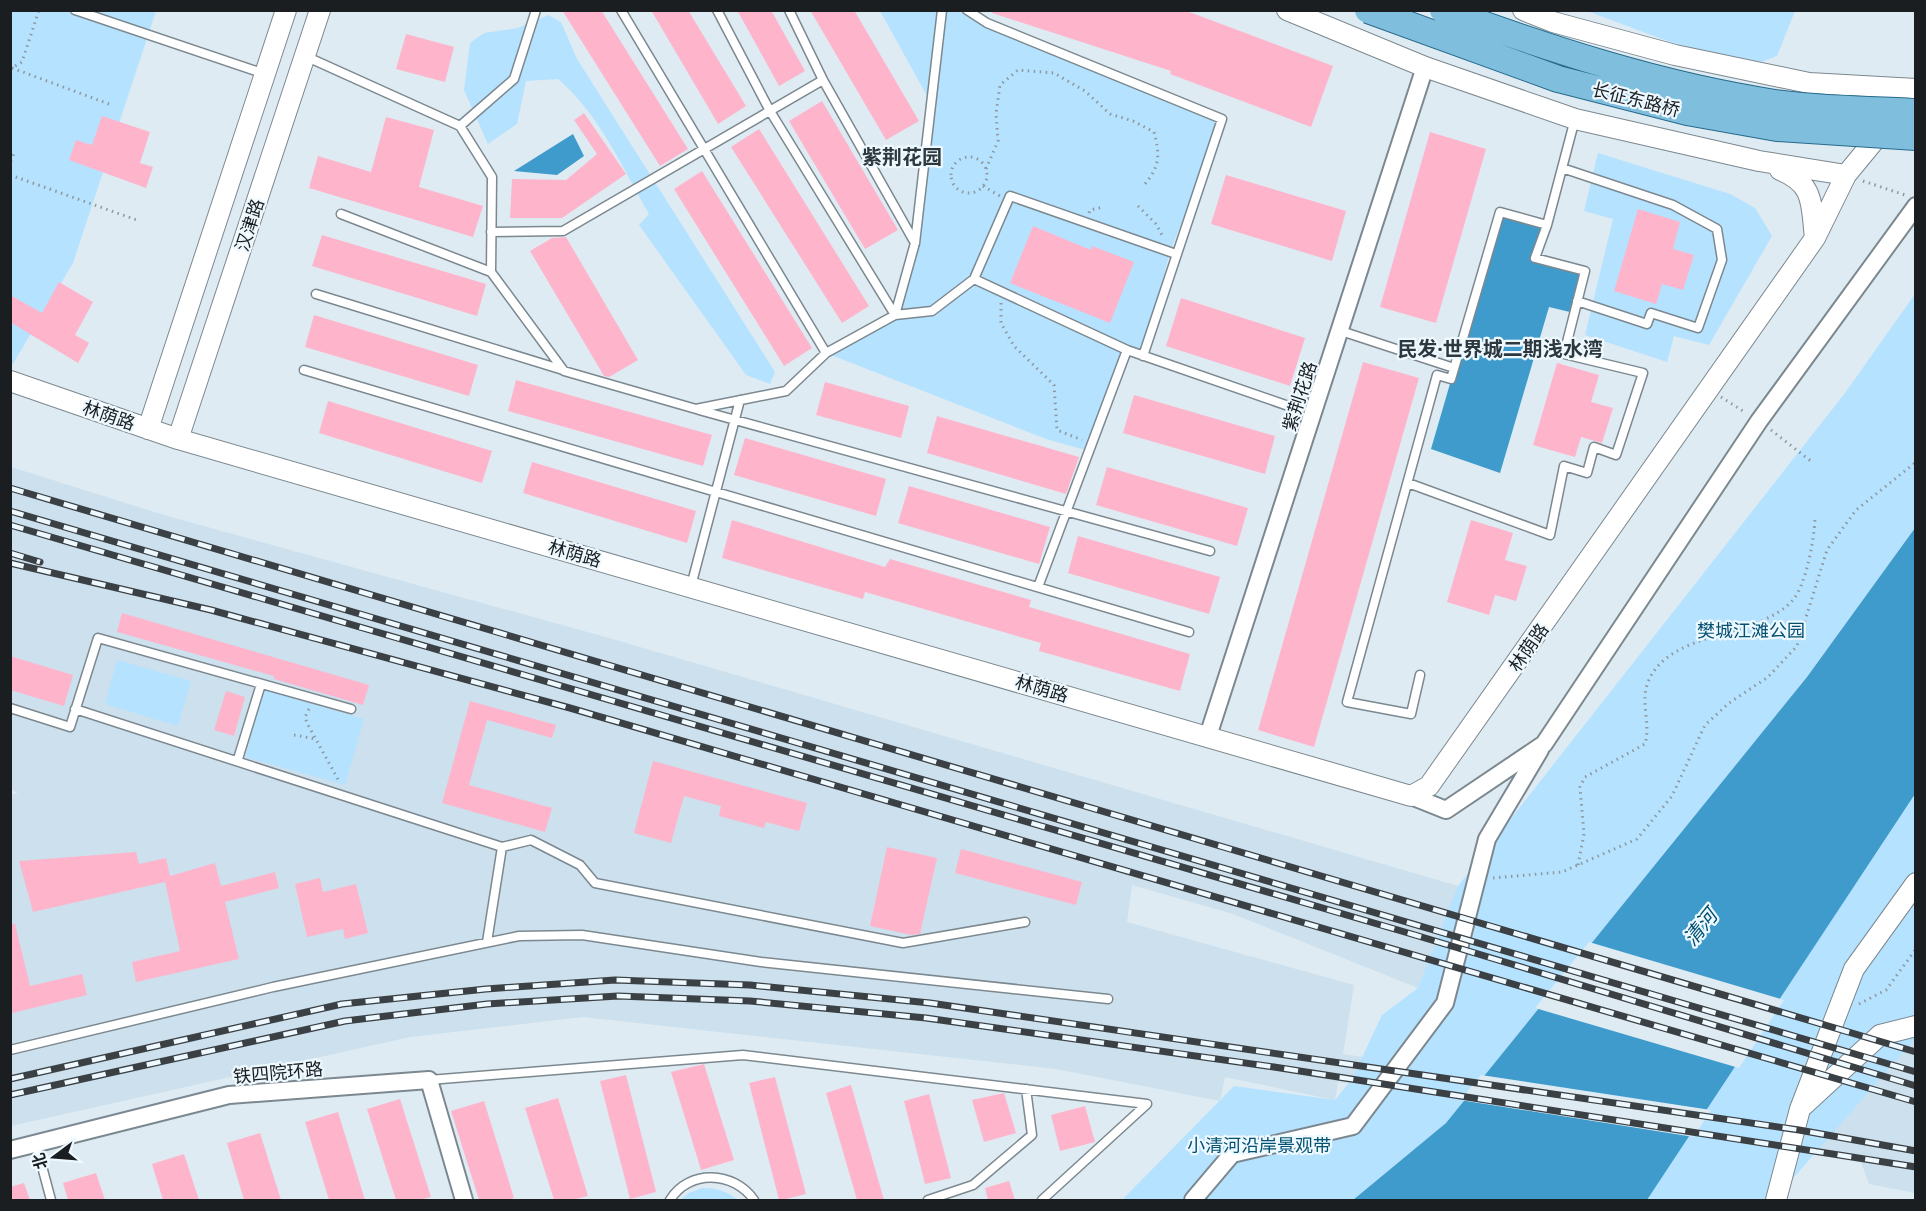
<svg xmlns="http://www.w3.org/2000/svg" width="1926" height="1211" viewBox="0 0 1926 1211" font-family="'Noto Sans','Noto Sans SC',sans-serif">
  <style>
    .built { fill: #cce0ed; fill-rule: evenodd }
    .green { fill: #b5e2ff }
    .water { fill: #3f9bcc }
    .pier { fill: #deebf3 }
    .building { fill: #feb5cc }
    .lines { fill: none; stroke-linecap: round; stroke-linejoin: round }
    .service-casing { stroke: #7c888f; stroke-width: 11 }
    .minor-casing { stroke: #7c888f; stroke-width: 20 }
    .tertiary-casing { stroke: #7c888f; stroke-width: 22 }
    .path { stroke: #8e989e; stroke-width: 3; stroke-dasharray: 1.5 4.5; stroke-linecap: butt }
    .service { stroke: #fff; stroke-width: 8 }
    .minor { stroke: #fff; stroke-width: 16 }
    .tertiary { stroke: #fff; stroke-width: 20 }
    .rail-casing { stroke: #3b4044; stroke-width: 7 }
    .rail { stroke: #edf8ff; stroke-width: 4.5; stroke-dasharray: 14; stroke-linecap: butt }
    .primary-bridge-casing { stroke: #266a8c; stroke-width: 28; stroke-linecap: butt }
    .primary-bridge { stroke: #80bedd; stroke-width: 26 }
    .labels { text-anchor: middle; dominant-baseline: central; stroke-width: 4.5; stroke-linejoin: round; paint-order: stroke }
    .street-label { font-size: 18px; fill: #1a1e21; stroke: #edf8ff }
    .park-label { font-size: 18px; fill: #035071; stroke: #edf8ff }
    .neighbourhood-label { font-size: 20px; font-weight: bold; fill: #2d373e; stroke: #edf8ff }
    .water-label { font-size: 20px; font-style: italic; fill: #004e6f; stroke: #edf8ff }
  </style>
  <rect width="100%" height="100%" fill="#deebf3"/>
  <path class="built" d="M11 467 164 515 609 638 1458 886 1463 904 1898 1034 1915 1031V1193L1869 1184 1861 1162 1338 1082 1335 1100 1225 1077 1220 1101 1056 1069 583 1017 410 1037 11 1126 10 795 18 793 11 790ZM1132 885 1233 914 1418 988 1440 979 1835 1096 1825 1127 1343 1054 1354 985 1127 922Z"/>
  <path class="green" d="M11 11H156L73 263 11 367Z
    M880 11H967L1222 119 1170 252 1143 356 1127 350 1089 451 1046 439 826 353 895 315 915 243 931 103Z
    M1587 11H1795L1777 56 1756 64 1670 42Z
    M548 15 561 22 577 59 775 372 770 384 746 375 639 225 649 214C622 167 600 115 558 79L526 81 517 124 488 144 464 90 470 43 484 33 518 28Z
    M1598 153 1730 194 1755 208 1772 236 1709 345 1674 336 1667 362 1585 335 1613 219 1584 211Z
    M1915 294V528L1807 677 1446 1123 1353 1200H1122L1234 1086 1335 1100 1352 1079 1382 1015 1418 988 1458 886 1845 393Z
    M117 660 191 681 178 726 105 704Z
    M264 690 364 719 345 785 245 757Z
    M1915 794V1039L1774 1200H1647Z
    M702 1188C717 1188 727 1191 738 1200H680L689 1193Z"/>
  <path class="water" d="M573 134 584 156 557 175 514 171Z
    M1500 212 1547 225 1535 258 1585 271 1574 313 1549 307 1500 473 1431 449Z
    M1915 528V794L1647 1200H1353L1446 1123 1807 677Z"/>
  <path class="pier" d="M1589 942 1784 1000 1739 1068 1535 1008Z
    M1481 1075 1711 1110 1694 1137 1460 1100Z"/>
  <path class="building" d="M562 10H601L688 149 660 166Z
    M651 10H688L746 106 718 124Z
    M737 10H771L805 71 779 86Z
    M810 10H854L919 121 886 140Z
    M992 10H1184L1333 66 1311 127 1170 74 1171 71 992 13Z
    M406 34 454 47 445 82 396 69Z
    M822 101 898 230 865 249 789 121Z
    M584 113 626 174 562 218H510L512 179 566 180 597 154 574 120Z
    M102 116 150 132 140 163 153 167 146 188 69 160 76 140 92 145Z
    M386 117 434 130 419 187 483 206 473 237 309 188 318 156 371 172Z
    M759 129 869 306 842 323 731 147Z
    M1430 132 1486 149 1436 323 1380 307Z
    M702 171 812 348 784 366 674 189Z
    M1226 175 1346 211 1332 261 1211 224Z
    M1638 209 1680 222 1673 249 1694 255 1683 290 1662 284 1656 304 1614 291Z
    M1033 226 1091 250 1092 246 1134 262 1110 323 1010 283Z
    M322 235 486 284 477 316 312 266Z
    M566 237 638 360 609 377 604 376 530 251 552 238Z
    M59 282 93 302 75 335 89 343 78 363 10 322V295L42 313Z
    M1181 298 1305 338 1290 386 1166 346Z
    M314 315 478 365 469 396 305 347Z
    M1363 362 1419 378 1314 747 1258 730Z
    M1557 363 1599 375 1591 402 1613 408 1602 443 1581 437 1575 457 1533 445Z
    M516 380 712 435 703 466 508 411Z
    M825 382 909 406 901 438 816 415Z
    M1134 395 1275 436 1265 474 1123 433Z
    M328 401 492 451 482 483 319 433Z
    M937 416 1079 457 1066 494 927 453Z
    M745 438 886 479 876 516 734 475Z
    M532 462 696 511 687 543 523 493Z
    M1107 467 1248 508 1237 546 1096 505Z
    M909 486 1050 527 1039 564 898 523Z
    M732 520 885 567 890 559 1031 600 1029 607 1190 654 1180 691 1039 651 1041 643 865 592 863 599 722 558Z
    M1471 520 1513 533 1505 560 1527 566 1516 601 1495 595 1489 615 1447 602Z
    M1078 536 1220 577 1209 614 1068 573Z
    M122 613 369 685 363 705 274 679V676L117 632Z
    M10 656 73 675 64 706 10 690Z
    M226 691 245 697 234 736 214 730Z
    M470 701 556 725 552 738 487 720 469 785 552 808 545 832 442 803Z
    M653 761 807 803 799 831 766 822 764 828 719 816 721 806 684 796 671 843 634 833Z
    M887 847 937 858 920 934 911 935 870 926Z
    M961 849 1082 882 1076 905 955 873Z
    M136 852 139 864 166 858 170 876 215 863 221 886 275 872 279 888 225 902 239 959 136 982 132 962 180 951 165 882 33 912 19 861Z
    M320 878 323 892 356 884 368 933 345 939 343 929 307 937 295 884Z
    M10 924H15L30 986 82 974 87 995 12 1013Z
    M704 1064 734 1160 701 1170 671 1072Z
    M626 1075 656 1192 630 1199 600 1081Z
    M775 1077 806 1194 782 1200H779L749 1083Z
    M851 1085 884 1200H857L826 1093Z
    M1004 1093 1016 1133 984 1142 972 1100Z
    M929 1094 951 1178 925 1184 904 1101Z
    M558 1098 588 1196 572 1200H554L525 1108Z
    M400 1099 431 1197 419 1200H396L367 1109Z
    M484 1101 514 1198 508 1200H479L451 1111Z
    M1085 1106 1095 1142 1060 1151 1051 1115Z
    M338 1112 365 1200H329L305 1122Z
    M260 1133 281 1200H244L227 1143Z
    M184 1154 199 1200H163L152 1164Z
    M96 1173 105 1200H68L63 1183Z
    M1009 1181 1015 1200H988L985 1188Z
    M24 1183 30 1200H10V1187Z"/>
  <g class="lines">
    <defs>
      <path id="service" d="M75 10 265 74
        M621 10 826 353
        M717 10 770 111 895 315 932 311 974 279 1127 350 1038 587
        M789 10 823 80 915 243
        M967 10 987 23 1222 119 1143 356
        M305 56 460 126 492 177 491 272 564 371 696 409 786 391 826 353 895 315 915 243 942 10
        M460 126 514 79 536 10
        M1562 168 1673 205 1717 229 1722 260 1698 328 1651 313 1647 324 1577 301
        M341 214 491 272
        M491 232 563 231 823 80
        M974 279 1010 196 1176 254
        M316 294 563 370
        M1341 331 1454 368
        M1127 350 1300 410
        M304 370 1189 632
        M699 410 1210 551
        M1408 483 1550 535 1564 466 1587 473 1594 447 1616 455 1643 373 1564 354 1585 271 1535 258 1547 225
        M691 586 740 400
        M1420 675 1411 714 1347 702 1437 375 1451 379 1500 212 1547 225 1575 119
        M10 708 70 727 98 638 351 709
        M75 709 502 847 487 942
        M238 759 261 684
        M502 847 531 840 580 865 595 883 903 943 1025 922
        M10 1050 273 987 519 936 582 935 761 962 1108 999
        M429 1080 743 1055 1147 1104 1042 1200
        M36 1144 51 1200
        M670 1200C689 1169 734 1171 754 1200
        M928 1200 973 1185 1032 1135 1026 1089"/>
      <path id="minor" d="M1208 736 1425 67
        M1411 796 1446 810 1544 744 1759 421 1916 206
        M10 1150 229 1095 429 1080 464 1200
        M1193 1200 1232 1154 1353 1126 1445 1003 1487 839 1540 750"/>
      <path id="tertiary" d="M1287 10 1425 67 1575 119 1759 161 1846 175
        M1523 10 1553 22 1675 55 1809 83 1916 89
        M1780 170C1815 184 1811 204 1815 238
        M10 381 178 439 1411 796 1429 786 1815 238 1846 175 1916 90
        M148 429 286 10
        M178 439 320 10
        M1804 1105 1880 1035 1916 1026
        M1776 1200 1800 1109 1854 969 1916 883"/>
    </defs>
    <use href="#service" class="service-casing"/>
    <use href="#minor" class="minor-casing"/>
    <use href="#tertiary" class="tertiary-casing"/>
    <path class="path" d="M12 68 109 104
      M10 69 22 62 39 10
      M10 151 14 153 10 163
      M951 175a18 18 0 1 1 36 0a18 18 0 1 1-36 0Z
      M986 169 998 141 996 114 1000 85 1018 70 1054 73 1085 91 1110 114 1133 121 1154 132C1160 155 1160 166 1145 184
      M10 175 137 220
      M1863 181 1905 195
      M983 186 1000 196
      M1138 206 1156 224 1163 237
      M1089 213 1090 210 1104 207
      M1001 303V323L1014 346 1054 385 1057 430 1082 440
      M1721 397 1746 413
      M1771 430 1812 462
      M309 709 305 717 307 723 340 783
      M294 735 316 739
      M1578 865 1584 834 1580 787 1585 777 1645 744C1651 723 1640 702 1648 682 1670 629 1755 640 1792 601 1806 586 1814 540 1815 519
      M1493 878 1562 872 1637 839 1672 796 1705 725 1729 703 1768 677 1797 646 1827 550 1856 510 1916 462
      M1859 1004 1886 990 1916 949"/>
    <use href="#service" class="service"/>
    <use href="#minor" class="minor"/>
    <use href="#tertiary" class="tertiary"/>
    <defs>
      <path id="rail" d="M10 488 1916 1052
        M10 511 1916 1072
        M10 525 1415 935 1916 1086
        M10 553 40 562
        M10 563 211 610 570 708 1916 1102
        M10 1079 342 1004 486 989 615 980 750 985 930 1003 1799 1130 1916 1151
        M10 1095 345 1021 487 1004 618 996 750 1001 926 1018 1274 1067 1916 1167"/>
    </defs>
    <use href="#rail" class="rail-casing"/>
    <use href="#rail" class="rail"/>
    <defs>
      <path id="primary-bridge" d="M1368 10 1558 79 1687 112 1777 128 1916 137
        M1443 10C1553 50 1659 85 1775 103 1821 110 1869 109 1916 112"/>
    </defs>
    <use href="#primary-bridge" class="primary-bridge-casing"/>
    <use href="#primary-bridge" class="primary-bridge"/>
  </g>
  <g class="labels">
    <g class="street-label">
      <text transform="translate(1636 99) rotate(14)">长征东路桥</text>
      <text transform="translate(249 225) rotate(-72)">汉津路</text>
      <text transform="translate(1299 396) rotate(-72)">紫荆花路</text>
      <text transform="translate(109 415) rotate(19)">林荫路</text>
      <text transform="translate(575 553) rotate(16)">林荫路</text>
      <text transform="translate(1528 647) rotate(-55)">林荫路</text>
      <text transform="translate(1042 688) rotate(16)">林荫路</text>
      <text transform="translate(278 1072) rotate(-5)">铁四院环路</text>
    </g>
    <g class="park-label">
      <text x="1751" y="630">樊城江滩公园</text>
      <text x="1259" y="1145">小清河沿岸景观带</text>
    </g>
    <g class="neighbourhood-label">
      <text x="902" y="156">紫荆花园</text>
      <text x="1500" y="348">民发·世界城二期浅水湾</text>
    </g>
    <g class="water-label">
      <text transform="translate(1700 927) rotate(-51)">清河</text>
    </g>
  </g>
  <rect width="1926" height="1211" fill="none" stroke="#1a1e21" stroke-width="24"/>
  <g transform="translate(54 1157) rotate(254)" stroke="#edf8ff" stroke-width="4.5" paint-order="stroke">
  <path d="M0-4.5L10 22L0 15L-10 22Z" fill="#1a1e21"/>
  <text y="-9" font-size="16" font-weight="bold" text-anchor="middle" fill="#1a1e21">北</text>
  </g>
</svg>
